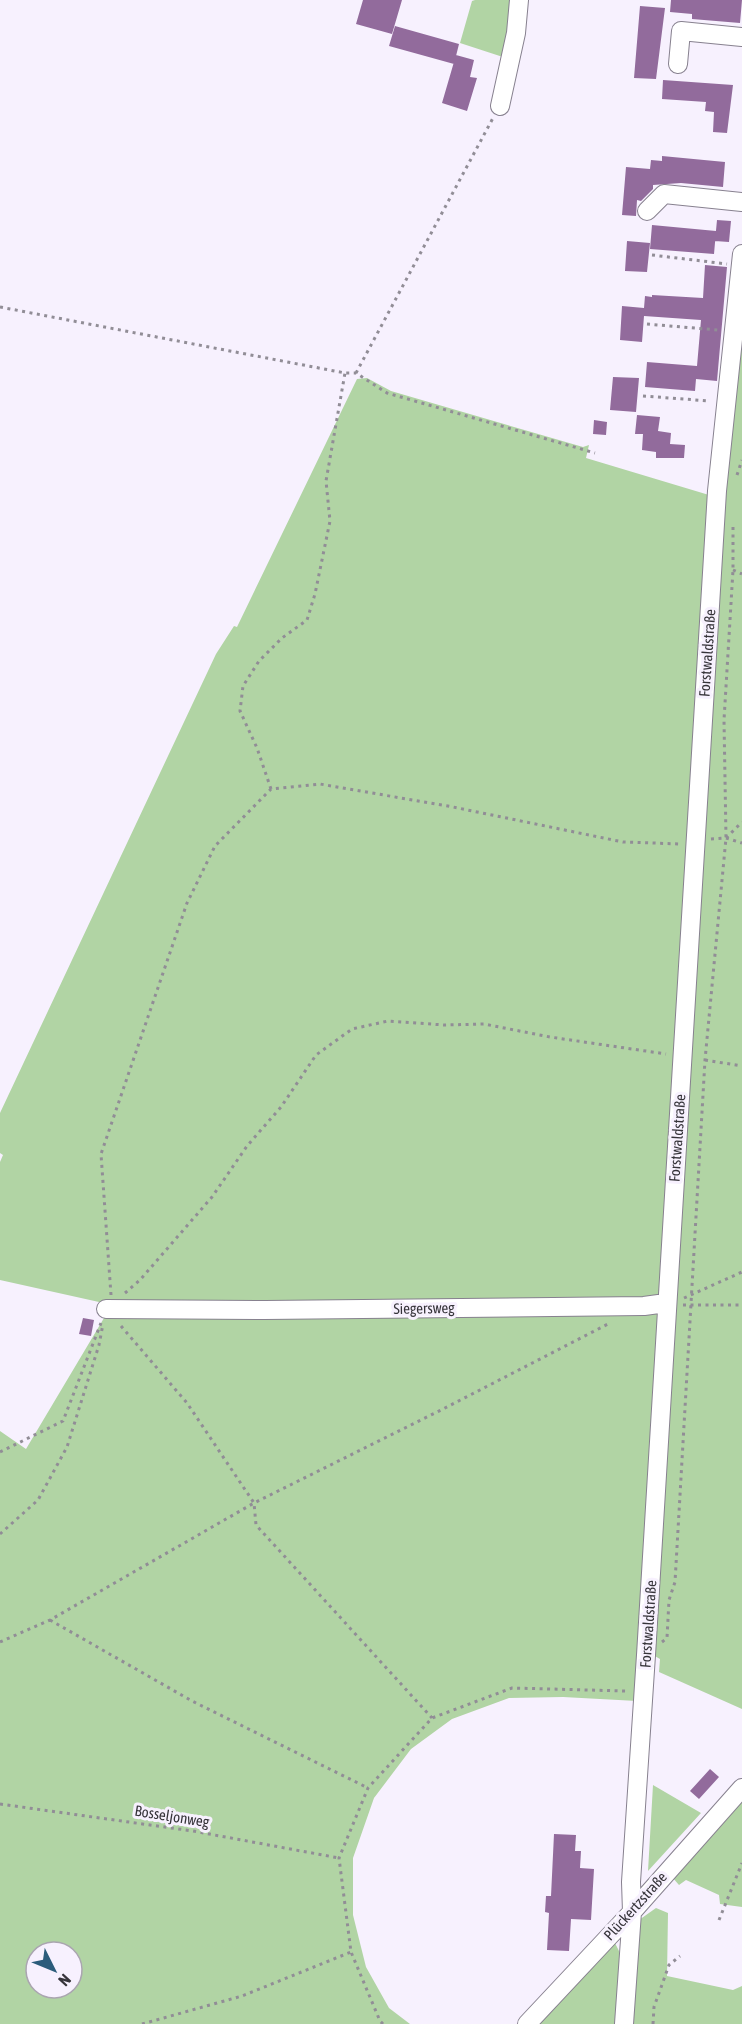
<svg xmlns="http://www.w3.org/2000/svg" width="742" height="2024" viewBox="0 0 742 2024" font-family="'Asap Condensed',sans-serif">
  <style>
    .green { fill: #b1d4a4; fill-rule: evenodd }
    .building { fill: #926b9c }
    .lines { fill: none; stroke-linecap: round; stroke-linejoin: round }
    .minor-casing { stroke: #87818f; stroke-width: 20 }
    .path { stroke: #918d96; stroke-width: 3; stroke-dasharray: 3 4.5; stroke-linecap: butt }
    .minor { stroke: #fff; stroke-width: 18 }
    .labels { text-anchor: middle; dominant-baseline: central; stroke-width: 6; stroke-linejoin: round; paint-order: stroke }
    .street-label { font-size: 15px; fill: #36343a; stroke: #f7f1fe }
  </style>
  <rect width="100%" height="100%" fill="#f7f1fe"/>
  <path class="green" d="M475 0H516L509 59 460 43 472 1Z
    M742 342V1709L659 1672 660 1659 653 1655 723 501Z
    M367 378 391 391 583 447 589 445 586 458 709 495 661 1294 644 1301 99 1302 0 1280V1162L3 1155 0 1153V1113L216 654 234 626 237 627 357 379Z
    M660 1309 637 1701 563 1697 509 1698 452 1719 411 1749 374 1798 353 1858V1915L366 1967 389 2008 410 2024H0V1431L26 1449 104 1318V1311ZM36 1952H72V1988H36Z
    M653 1785 701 1813 648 1871Z
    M742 1801V1907L720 1904 719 1895 686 1880 679 1885 672 1877Z
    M656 1908 668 1913 667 1976 733 1990 742 1986V2024H631L639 1920Z
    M615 1943 620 1953 616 2024H536Z"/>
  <path class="building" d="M363 0H402L392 34 356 24Z
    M671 0H742L740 23 692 19V14L670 12Z
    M640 6 665 8 656 79 634 78Z
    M395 26 459 44 454 64 389 46Z
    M456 55 474 60 470 77 477 78 467 111 442 103Z
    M663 80 733 85 727 133 713 132 714 112 705 111 706 102 662 99Z
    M662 156 725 162 723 187 681 183 653 185V189L641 201 637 200 636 216 622 215 626 167 650 169 651 160 662 161Z
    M717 220 731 221 729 242 715 241Z
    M652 225 716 231 714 254 650 249Z
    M627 241 650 243 647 272 625 271Z
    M705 265 727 267 717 381 696 379 695 391 645 387 647 362 697 366 701 320 644 316 642 342 620 340 622 306 644 308 645 296 652 297V295L703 298Z
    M613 377 639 378 636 412 610 410Z
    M637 415 660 417 658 431 671 433 670 444 685 445 684 458H656V452L642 450 643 434H635Z
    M594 420 607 422 606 435 593 434Z
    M83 1318 94 1320 91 1336 79 1334Z
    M710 1769 719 1777 699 1799 690 1791Z
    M554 1834 576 1835 575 1851H581L580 1868 594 1869 591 1920 571 1919 569 1951 547 1950 549 1913 545 1912 546 1896H551Z"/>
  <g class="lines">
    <defs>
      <path id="minor" d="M678 64 681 31 742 37
        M500 106 516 33 519 0
        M647 211 664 194 742 202
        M106 1309 265 1310 644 1306 666 1303
        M527 2024 632 1912 742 1788
        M624 2024 632 1912 631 1882 646 1655 717 491 742 254"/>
    </defs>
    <use href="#minor" class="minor-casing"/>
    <path class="path" d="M652 255 727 264
      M0 307 345 373H356L387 393 595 453
      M647 324 718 330
      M356 373 493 118
      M643 396 710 401
      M737 475 742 460
      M733 570 742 574
      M271 789 257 748 240 711 243 686 259 661 282 638 307 620 315 594 330 521 326 481 345 373
      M726 838 742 822
      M711 839 726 838 742 843
      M705 1060 742 1066
      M125 1293 140 1280 212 1197 247 1146 281 1107 316 1055 352 1029 388 1021 444 1025 484 1024 550 1037 666 1054
      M111 1295 101 1154 187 903 215 846 271 789 320 784 453 807 623 842 681 844
      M684 1298 742 1272
      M683 1305H742
      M121 1326 187 1403 254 1503 256 1525 432 1718
      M0 1452 63 1421 101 1323
      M0 1534 38 1500 67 1447 99 1345 103 1324
      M50 1620 192 1701 368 1788
      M0 1642 50 1620 254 1503 443 1409 608 1324
      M662 1642 667 1638 669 1600 675 1582 705 1060 726 838 724 720 733 570V523
      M0 1804 193 1831 339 1858
      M719 1920 742 1863
      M142 2024 242 1996 351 1952
      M383 2024 380 2021 351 1952 339 1858 368 1788 432 1718 512 1688 626 1691
      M653 2024 654 2007 669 1965 680 1956"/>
    <use href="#minor" class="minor"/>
  </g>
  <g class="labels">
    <g class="street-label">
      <text transform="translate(707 653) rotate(-86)">Forstwaldstraße</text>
      <text transform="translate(677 1138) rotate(-86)">Forstwaldstraße</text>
      <text transform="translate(424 1308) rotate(-1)">Siegersweg</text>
      <text transform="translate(648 1624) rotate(-86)">Forstwaldstraße</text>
      <text transform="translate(172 1816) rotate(9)">Bosseljonweg</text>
      <text transform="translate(635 1906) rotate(-48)">Plückertzstraße</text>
    </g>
  </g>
  <g transform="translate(54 1970) rotate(133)"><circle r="28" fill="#f7f1fe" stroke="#aaa5b0" stroke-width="1.5"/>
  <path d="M0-4.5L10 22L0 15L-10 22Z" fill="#2c5c7b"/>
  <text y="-9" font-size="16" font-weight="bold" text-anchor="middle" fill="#36343a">N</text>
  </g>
</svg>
